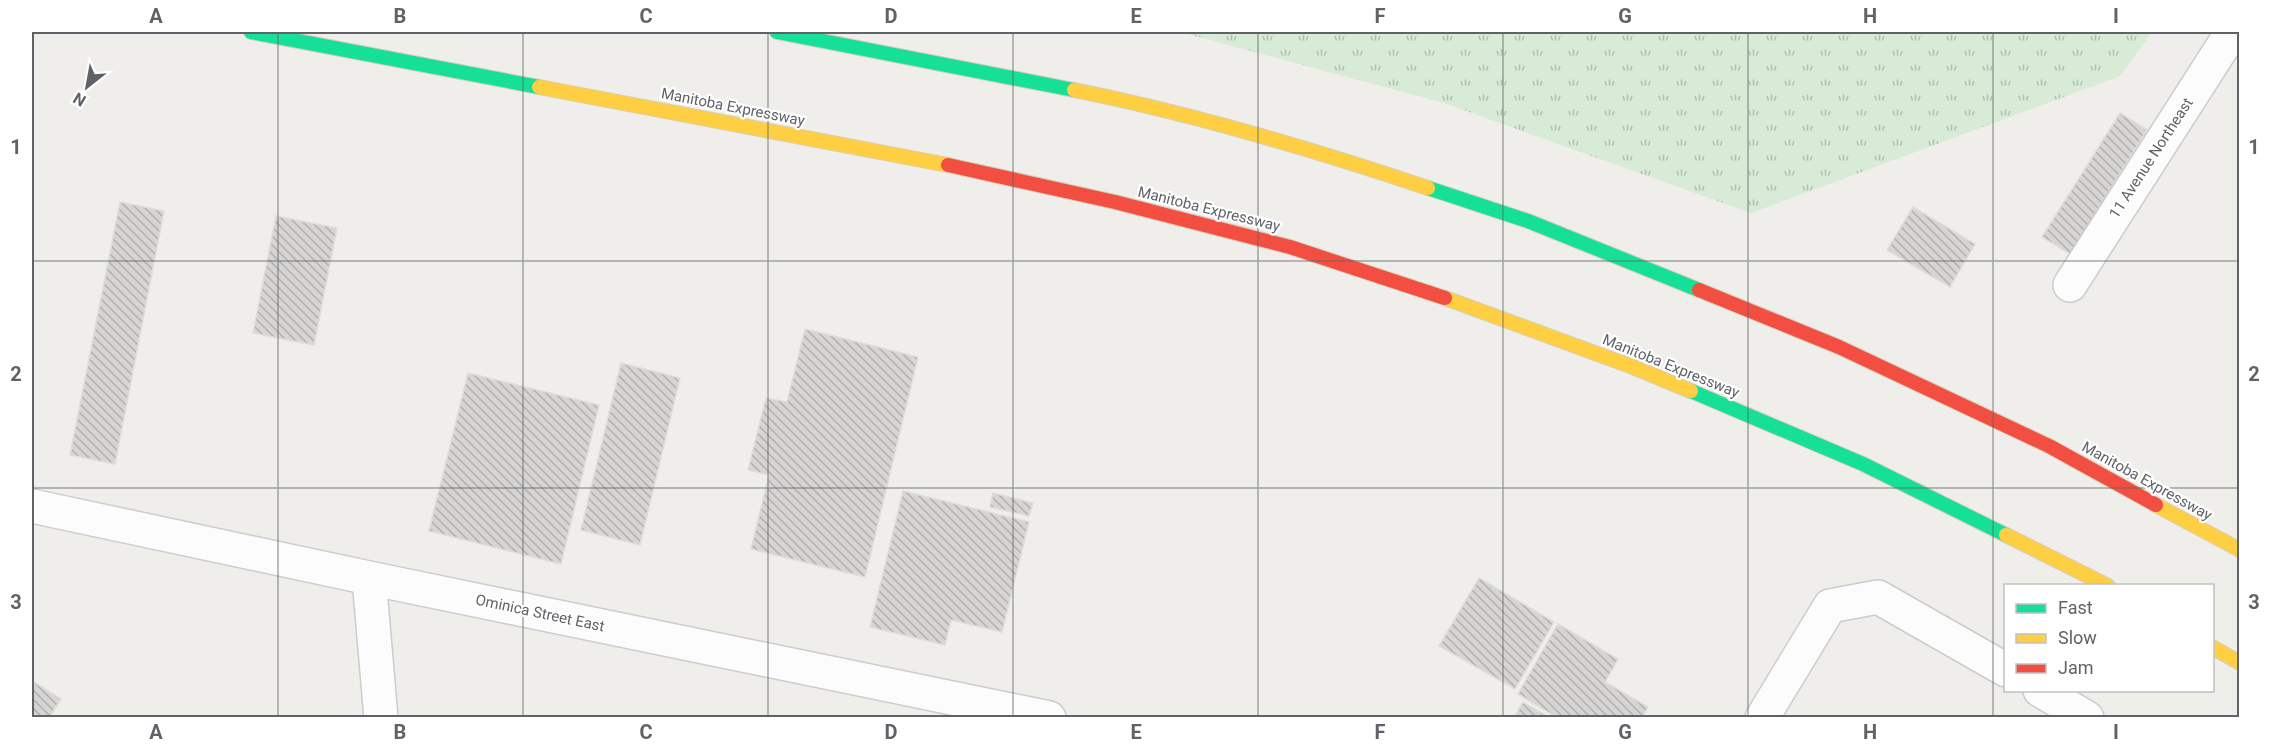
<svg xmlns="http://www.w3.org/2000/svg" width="2271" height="749" viewBox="0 0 2271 749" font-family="Roboto,sans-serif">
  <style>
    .grass { fill: url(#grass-tufts) }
    .building { fill: url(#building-back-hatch); stroke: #deddd9; stroke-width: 1.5 }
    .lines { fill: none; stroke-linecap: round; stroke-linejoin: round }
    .street-casing { stroke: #cbcccc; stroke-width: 36 }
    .fast-casing { stroke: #d7ceb8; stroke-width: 16 }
    .slow-casing { stroke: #d7ceb8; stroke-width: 16 }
    .jam-casing { stroke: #d7ceb8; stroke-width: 16 }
    .street { stroke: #fdfcfc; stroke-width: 33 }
    .fast { stroke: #16e098; stroke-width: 14 }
    .slow { stroke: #ffcf43; stroke-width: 14 }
    .jam { stroke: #f24e42; stroke-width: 14 }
    .grid { fill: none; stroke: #5f6368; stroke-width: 1.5; stroke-opacity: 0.55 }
    .labels { text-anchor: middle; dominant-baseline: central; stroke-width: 4.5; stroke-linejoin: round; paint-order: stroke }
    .street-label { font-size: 15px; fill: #5f6368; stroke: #fff }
    .neatline { fill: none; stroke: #5f6368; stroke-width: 2 }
    .grid-label { font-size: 20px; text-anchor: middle; font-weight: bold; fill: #5f6368 }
  </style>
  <defs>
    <pattern id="grass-tufts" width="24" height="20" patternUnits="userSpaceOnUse" patternTransform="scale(1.5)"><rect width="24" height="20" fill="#d8ebd6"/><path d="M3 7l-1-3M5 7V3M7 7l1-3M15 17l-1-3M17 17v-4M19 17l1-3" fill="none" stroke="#b2c2b1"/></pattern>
    <pattern id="building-back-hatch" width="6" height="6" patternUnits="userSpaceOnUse" patternTransform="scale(1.5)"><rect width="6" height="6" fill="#d6d5d3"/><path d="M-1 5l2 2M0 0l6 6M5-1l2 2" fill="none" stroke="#b1b0af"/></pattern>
  </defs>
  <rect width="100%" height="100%" fill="#efeeea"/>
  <path class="grass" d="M1180 32H2152L2120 76 1751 213 1444 103Z"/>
  <path class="building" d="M2120 113 2147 130 2070 254 2042 237Z
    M120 202 164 211 115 464 70 455Z
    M1913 207 1975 244 1950 287 1887 250Z
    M276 216 337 228 314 345 253 333Z
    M805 329 918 357 865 577 751 549 769 475 748 470 766 398 787 402Z
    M621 363 680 378 640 545 581 530Z
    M468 373 599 405 561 564 429 531Z
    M903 491 1029 522 1002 632 951 620 945 645 870 627Z
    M993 493 1033 503 1029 516 990 507Z
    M1479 578 1554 622 1515 689 1439 646Z
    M1558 624 1618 659 1605 682 1648 707 1642 718H1558L1518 694Z
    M32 681 61 699 49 718H32Z
    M1523 702 1550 718H1514Z"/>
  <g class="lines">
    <defs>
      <path id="street" d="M2070 285 2232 32
        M32 506 369 578 1049 718
        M369 578 381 718
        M2040 690 2087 718
        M1762 718 1830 606 1878 597 2006 670"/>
      <path id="fast" d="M251 32 539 87
        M777 32 1074 90
        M1428 188 1528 221 1699 290
        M1691 391 1863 464 2006 535"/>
      <path id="slow" d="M539 87 948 165
        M1074 90C1194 114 1312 149 1428 188
        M1445 298 1633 367 1691 391
        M2156 505 2240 550
        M2006 535 2108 586
        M2212 647 2240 663"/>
      <path id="jam" d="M948 165 1115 202 1290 247 1445 298
        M1699 290 1839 347 2049 446 2156 505"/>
    </defs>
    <use href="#street" class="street-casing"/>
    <use href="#fast" class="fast-casing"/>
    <use href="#slow" class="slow-casing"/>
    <use href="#jam" class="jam-casing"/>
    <use href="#street" class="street"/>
    <use href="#fast" class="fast"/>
    <use href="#slow" class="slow"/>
    <use href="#jam" class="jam"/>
  </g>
  <path class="grid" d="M278 32V718M523 32V718M768 32V718M1013 32V718M1258 32V718M1503 32V718M1748 32V718M1993 32V718M32 261H2240M32 488H2240"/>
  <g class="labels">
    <g class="street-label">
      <text transform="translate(733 107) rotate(11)">Manitoba Expressway</text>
      <text transform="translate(2151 158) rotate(-57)">11 Avenue Northeast</text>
      <text transform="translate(1209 209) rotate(14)">Manitoba Expressway</text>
      <text transform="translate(1671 366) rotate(22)">Manitoba Expressway</text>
      <text transform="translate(2147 481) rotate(29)">Manitoba Expressway</text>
      <text transform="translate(540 613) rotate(12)">Ominica Street East</text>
    </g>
  </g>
  <rect width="2271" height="749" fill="none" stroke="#ffffff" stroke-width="66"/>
  <rect x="2004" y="584" width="210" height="108" fill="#ffffff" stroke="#bfc1c3" stroke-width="1.5"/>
  <rect x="2016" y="604" width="30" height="9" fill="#16e098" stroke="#bfc1c3" stroke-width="1.5"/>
  <text x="2058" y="614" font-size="18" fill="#5f6368">Fast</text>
  <rect x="2016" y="634" width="30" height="9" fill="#ffcf43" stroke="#bfc1c3" stroke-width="1.5"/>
  <text x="2058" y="644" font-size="18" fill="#5f6368">Slow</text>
  <rect x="2016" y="664" width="30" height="9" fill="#f24e42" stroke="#bfc1c3" stroke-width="1.5"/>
  <text x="2058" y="674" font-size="18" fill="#5f6368">Jam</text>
  <g transform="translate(87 87) rotate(211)" stroke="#ffffff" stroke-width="4.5" paint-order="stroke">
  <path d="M0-4.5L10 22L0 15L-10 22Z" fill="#5f6368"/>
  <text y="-9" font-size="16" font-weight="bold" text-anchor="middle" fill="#5f6368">N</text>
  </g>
  <rect x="33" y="33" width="2205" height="683" class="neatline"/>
  <g class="grid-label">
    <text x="156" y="23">A</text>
    <text x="400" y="23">B</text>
    <text x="646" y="23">C</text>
    <text x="891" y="23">D</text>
    <text x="1136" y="23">E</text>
    <text x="1380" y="23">F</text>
    <text x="1625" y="23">G</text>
    <text x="1870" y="23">H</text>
    <text x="2116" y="23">I</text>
    <text x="16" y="154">1</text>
    <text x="2254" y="154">1</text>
    <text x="16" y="381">2</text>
    <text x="2254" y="381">2</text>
    <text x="16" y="609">3</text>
    <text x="2254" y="609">3</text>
    <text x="156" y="739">A</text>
    <text x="400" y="739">B</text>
    <text x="646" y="739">C</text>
    <text x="891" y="739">D</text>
    <text x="1136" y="739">E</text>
    <text x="1380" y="739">F</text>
    <text x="1625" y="739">G</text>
    <text x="1870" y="739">H</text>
    <text x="2116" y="739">I</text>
  </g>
</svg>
